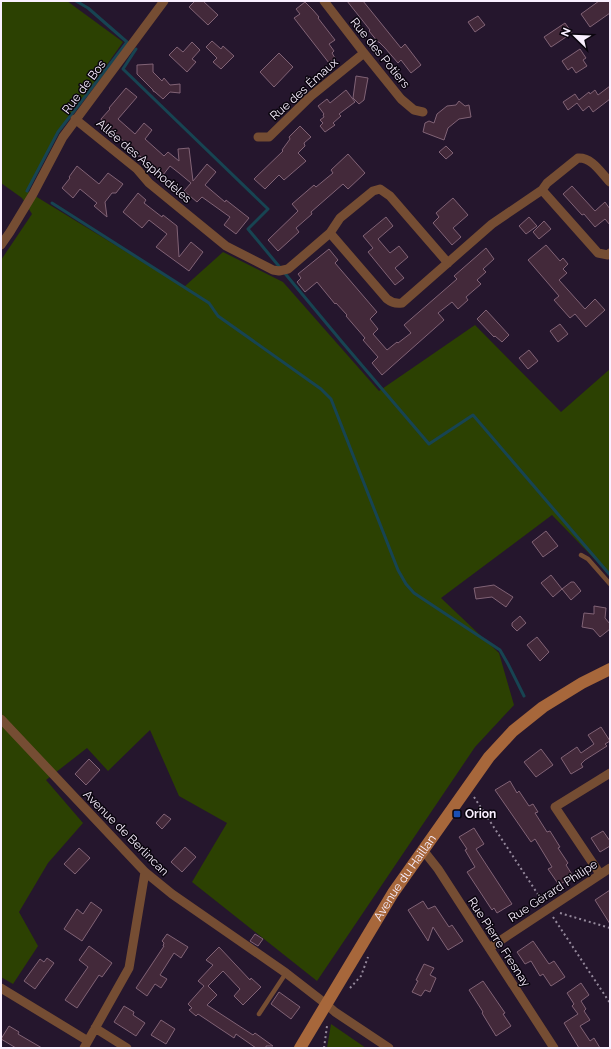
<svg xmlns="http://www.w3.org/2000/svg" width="611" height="1049" viewBox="0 0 611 1049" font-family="Raleway,sans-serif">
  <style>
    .green { fill: #2c4102 }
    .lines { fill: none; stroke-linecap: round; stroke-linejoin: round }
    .stream { stroke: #174452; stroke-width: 3 }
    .building { fill: #43293a; stroke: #816376 }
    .path { stroke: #94889b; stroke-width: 2; stroke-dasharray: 2 3; stroke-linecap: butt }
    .lane { stroke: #754d33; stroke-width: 4.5 }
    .street { stroke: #754d33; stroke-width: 9 }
    .secondary { stroke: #a7673b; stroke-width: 12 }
    .transit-dot { fill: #1a4fb4; stroke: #0a050e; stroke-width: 1.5 }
    .labels { text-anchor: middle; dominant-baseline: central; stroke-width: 3; stroke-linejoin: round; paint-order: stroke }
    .street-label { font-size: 12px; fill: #f9efff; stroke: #0a050e }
    .poi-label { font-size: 12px; font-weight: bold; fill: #f9efff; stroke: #0a050e; text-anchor: start }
  </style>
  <rect width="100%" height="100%" fill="#25162d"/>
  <path class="green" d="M1 1H67L123 42 58 134 27 191 184 287 223 252 283 282 379 391 475 325 561 412 610 369V575L552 515 441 598 499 653 514 705 475 747 317 981 192 882 227 823 179 796 150 730 108 771 87 748 46 780 83 823 48 863 19 912 38 946 13 984 1 977V260L32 214 22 198 1 183Z
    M331 1024 366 1048H327Z"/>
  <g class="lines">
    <path class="stream" d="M136 49 123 69 268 209 248 229 342 342 429 444 473 415 610 575
      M27 191 58 132 127 42 88 8 76 1
      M52 203 209 303 218 316 321 389 331 399 398 570 406 584 414 593 500 650 508 664 524 696"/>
  </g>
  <path class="building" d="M195 1H203L218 15 208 25 189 7Z
    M347 1H363L401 48 405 44 421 65 411 73 401 60 398 63 385 48 379 42H378L369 31 370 30Z
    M599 1H610V13L590 27 581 14Z
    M305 2 313 10 319 17 318 18 335 40 329 44 334 51 332 53 335 58 329 63 294 18 300 14 296 9Z
    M478 16 485 25 475 32 468 22Z
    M565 23 572 33 551 47 544 37Z
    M212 41 221 49 223 46 234 56 221 69 213 62 217 58 206 47Z
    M192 42 200 50 192 59 196 62 187 72 169 55 177 47 183 52Z
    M580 49 586 58 583 60 587 66 576 73 572 67 568 70 562 61Z
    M279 53 293 67 274 87 260 72Z
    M153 64V72L162 81 164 78 170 85 180 84V93L170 92 163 99 155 92 153 91V90L137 74V65Z
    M356 76 368 78 364 100 359 104 353 98Z
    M610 86V99L593 112 589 106 583 111 577 103 568 110 563 102 575 94 579 100 589 92 590 94 595 90 598 95Z
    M126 88 137 97 118 119 135 134 144 123 152 130 145 139 164 156 168 152 179 161 178 149 189 148 193 181 207 164 216 172 205 185 225 202 226 200 249 218 236 234 224 225 230 217 202 197 197 202 184 191 191 183 179 173 170 166 163 175 140 156H138L136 152 102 122 101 119 110 109 109 108Z
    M346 90 355 102 339 114 341 116 333 123 335 125 325 132 320 126 323 123 320 120 324 117 323 115 324 114 318 106 327 99 330 103Z
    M459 101 465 106 469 105 471 117 459 119 448 128 444 140 423 132 425 123 429 121 434 123 437 114 447 106 456 105Z
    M300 126 311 137 304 143 305 146 298 153 306 161 284 180 279 175 265 189 254 179 283 151 282 150 290 139 289 137Z
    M446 146 453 153 446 159 439 152Z
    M348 154 365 173 348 189 343 184 311 212 312 214 296 228 299 232 278 251 268 240 298 211 292 204 314 185 316 187 333 173 331 170Z
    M77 166 99 184 108 173 123 184 116 193H112L105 202 107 217 94 206 97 203 80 189 73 198 62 188 70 178 69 177Z
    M572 186 595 211 605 202 610 209V225L605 219 595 227 584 214 582 215 563 194Z
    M138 193 146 200 144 203 162 217 163 215 177 226 179 257 191 242 203 252 189 271 156 247 167 234 149 220 142 228 123 212Z
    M453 198 468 215 453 228 461 237 452 245 433 223 439 217 436 213Z
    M386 217 393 226 378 239 390 253 399 246 408 257 395 268 404 278 395 285 368 252 373 248 363 236Z
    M529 217 537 226 526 234 519 226Z
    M544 221 551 229 539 239 533 232Z
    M546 245 560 261 563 258 568 264 563 269 567 273 559 280 585 309 595 299 605 310 586 327 575 314 570 318 554 300 559 296 528 260Z
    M486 248 494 259 483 269 486 272 477 280 481 284 466 297 468 300 458 309 452 302 438 313 444 320 382 375 372 363 378 357 363 340 365 338 346 316 347 315 336 303 335 304 317 282 305 292 297 282 301 278 298 274 329 249 338 260 335 263 377 312 370 319 378 329 373 334 387 350 397 342 398 343 411 333 404 325 457 279 454 276Z
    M486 310 509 335 502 342 495 336 494 337 477 319Z
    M560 324 568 334 558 342 550 331Z
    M529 350 538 361 528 369 519 358Z
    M546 531 558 546 543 557 532 542Z
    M551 575 562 589 571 582H574L581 591 571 600 562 589 553 597 541 583Z
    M494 585 513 597 506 607 492 597 476 599 474 588Z
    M594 606 606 608 605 618 610 624V629L600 637 593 629 582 627 584 613 594 614Z
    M520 616 526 623 517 631 512 626V623Z
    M537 637 549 652 540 661 527 645Z
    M601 727 610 741 605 744 607 746 585 760 581 764 583 767 571 774 561 758 577 747 581 753 594 744 588 735Z
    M541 749 553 765 536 777 524 762Z
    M89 759 100 770 86 785 75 774Z
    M510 781 517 793 519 791 529 806 533 804 538 812 535 813 547 832 550 831 560 847 558 848 568 863 566 865 573 876 559 885 548 869 552 867 535 839 531 842 495 790Z
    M164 814 171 819 162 829 156 823Z
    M474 828 484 844 476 849 512 904 497 913 494 908 492 910 467 872 475 867 465 850 467 849 459 837Z
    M603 831 610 841V846L600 852 591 838Z
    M185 847 196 857 182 872 171 862Z
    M79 848 90 858 75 874 64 864Z
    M610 890V924L595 900Z
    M423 901 428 909 435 906 449 927 452 925 463 941 448 950 433 927 428 941 408 910Z
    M91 902 102 910 82 941 64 929 77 909 83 914Z
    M167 934 188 947 181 958 174 953 160 975 167 979 161 988 155 984 147 996 136 988 164 946H163L164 943 162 941Z
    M255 934 263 939 258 946 250 941Z
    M533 941 549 964 554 961 565 977 551 986 543 974 540 976 531 961 525 964 517 952Z
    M89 946 112 963 102 977 99 975 77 1008 65 1000 88 967 79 960Z
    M219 947 250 980 251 978 261 987 243 1005 234 996 240 989 223 971 208 986 217 995 207 1005 253 1035 255 1033 273 1046H266V1048H256L236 1034 234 1038 198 1014 196 1016 189 1010 192 1008 188 1004 204 986 198 981 213 965 206 960Z
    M47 958 54 963 35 989 24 981 40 959 44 962Z
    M424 964 434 968 430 975 436 978 430 992 425 990 421 996 412 992 418 981 416 980Z
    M483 981 505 1013 503 1014 511 1026 496 1036 482 1013 483 1012 469 990Z
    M581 983 589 995 581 1001 586 1009 584 1011 590 1020 580 1026 590 1041 594 1038 600 1048H579L564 1023 578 1014 572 1006 574 1004 567 993Z
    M279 992 300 1007 291 1019 271 1004Z
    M124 1006 134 1012 133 1015 145 1023 136 1036 114 1022Z
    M161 1020 175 1029 166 1044 151 1035Z
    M9 1026 19 1032 18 1034 42 1048H16L1 1039Z"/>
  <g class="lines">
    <path class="path" d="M474 797 543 902
      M560 913 610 928
      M553 917 610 1003
      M350 988 361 976 368 957
      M324 1048 327 1026"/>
    <path class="lane" d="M581 555 588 559 610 584
      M259 1014 286 973"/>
    <path class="street" d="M324 1 364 53 401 99 414 110 423 112
      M75 119 137 169 149 183 226 246 273 270 279 271 288 269 330 233 340 218 373 191 380 189 390 196 448 263
      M258 137H269L311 96 364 53
      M610 182C601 173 592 157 578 158L547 183 542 190 598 253 608 255 610 253
      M330 233 387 299C392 303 396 304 402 303L492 224 542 190
      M1 245 10 232 33 194 63 137 164 1
      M1 719 145 872 172 894 286 973 326 1004 335 1012 389 1048
      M423 850 438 869 554 1048
      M600 874 555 807 610 773
      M489 948 610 868
      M1 988 88 1041
      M95 1028 127 1048
      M84 1048 129 968 145 872"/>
    <path class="secondary" id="s1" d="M300 1048 393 893 489 757 513 731 543 707 582 683 610 669"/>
  </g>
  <rect class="transit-dot" x="453" y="810" width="8" height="8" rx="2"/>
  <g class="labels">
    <g class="street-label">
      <text transform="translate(380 53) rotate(51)">Rue des Potiers</text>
      <text transform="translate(84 87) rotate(-53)">Rue de Bos</text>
      <text transform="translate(304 89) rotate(-42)">Rue des Émaux</text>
      <text transform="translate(144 161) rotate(41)">Allée des Asphodèles</text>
      <text transform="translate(126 833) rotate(45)">Avenue de Berlincan</text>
      <text stroke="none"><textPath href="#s1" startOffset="200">Avenue du Haillan</textPath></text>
      <text transform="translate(553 891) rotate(-33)">Rue Gérard Philipe</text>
      <text transform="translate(499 942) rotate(57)">Rue Pierre Fresnay</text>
    </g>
    <g class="poi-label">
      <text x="465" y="814">Orion</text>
    </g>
  </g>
  <rect width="611" height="1049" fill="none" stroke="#f9efff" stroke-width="4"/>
  <g transform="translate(575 36) rotate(293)" stroke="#0a050e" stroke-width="3" paint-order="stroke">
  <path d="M0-3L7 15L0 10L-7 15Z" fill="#f9efff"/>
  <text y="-6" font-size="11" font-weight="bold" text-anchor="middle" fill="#f9efff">N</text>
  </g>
</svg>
